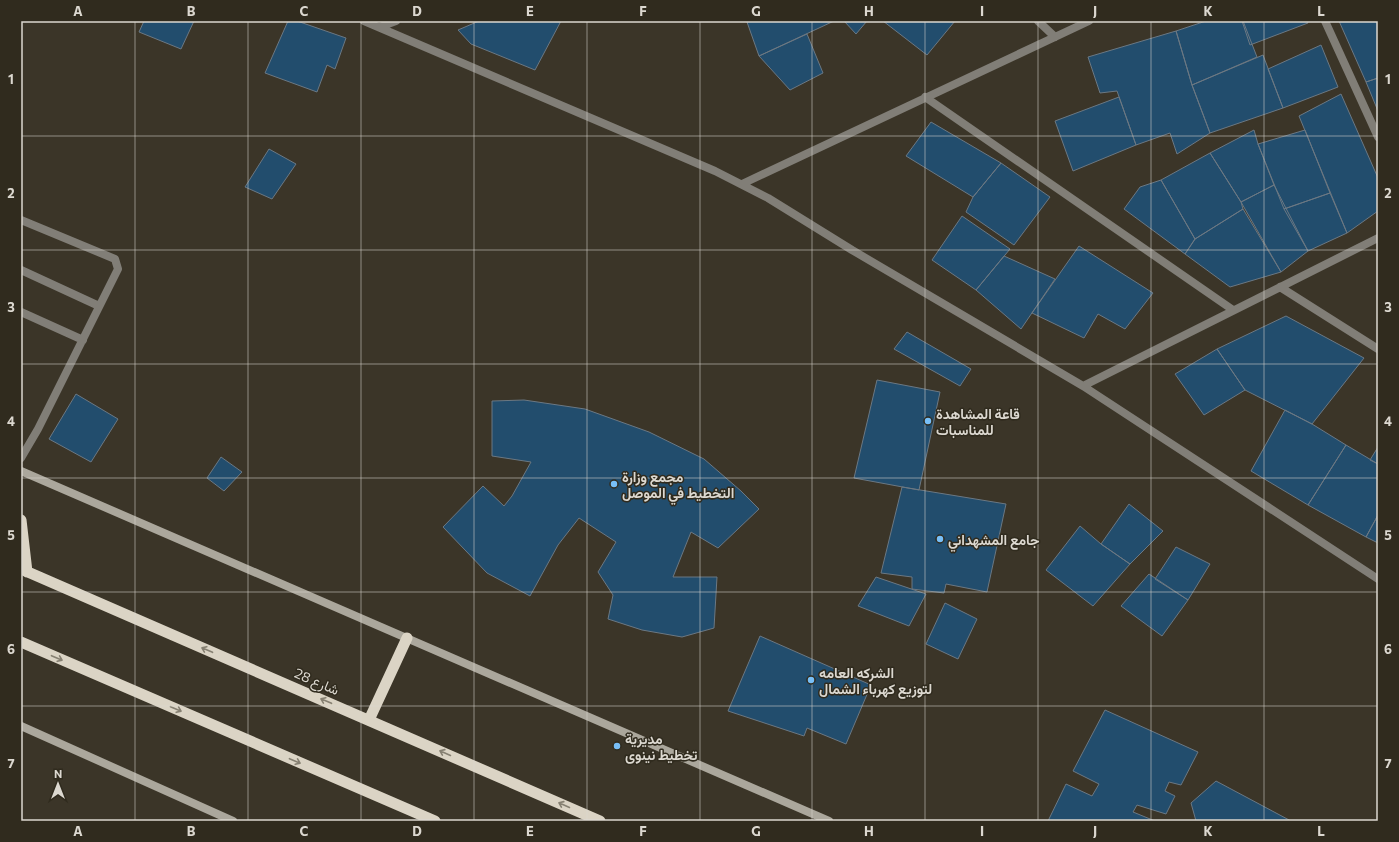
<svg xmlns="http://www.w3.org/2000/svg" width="1399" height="842" viewBox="0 0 1399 842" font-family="Commissioner,Vazirmatn,sans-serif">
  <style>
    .building { fill: #224d6d; stroke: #6b7883 }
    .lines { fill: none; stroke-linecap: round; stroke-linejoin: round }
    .service { stroke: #817e77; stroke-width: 8 }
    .minor { stroke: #817e77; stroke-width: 8 }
    .secondary { stroke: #aba79c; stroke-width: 8 }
    .trunk { stroke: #dbd4c5; stroke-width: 11 }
    .oneway { stroke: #868072 }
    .grid { fill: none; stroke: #dcd8d0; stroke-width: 1; stroke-opacity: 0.55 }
    .poi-dot { fill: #78bff7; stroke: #302b1e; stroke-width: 1.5 }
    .labels { text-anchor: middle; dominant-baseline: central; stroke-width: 3; stroke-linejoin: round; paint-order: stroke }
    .poi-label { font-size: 14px; font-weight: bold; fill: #dcd8d0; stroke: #302b1e; text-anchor: start }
    .street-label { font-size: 14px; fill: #dcd8d0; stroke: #302b1e }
    .neatline { fill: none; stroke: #dcd8d0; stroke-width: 1.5 }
    .grid-label { font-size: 13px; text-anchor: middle; font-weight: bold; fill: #dcd8d0 }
  </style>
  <rect width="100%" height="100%" fill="#3b3528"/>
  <path class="building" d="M144 21H194L181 49 139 32Z
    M288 21H297L346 38 335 69 327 65 317 92 265 73Z
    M479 21H561L535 70 471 44 458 30Z
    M750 21H834L759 56 747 22Z
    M844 21H867L856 34Z
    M883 21H955L927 55Z
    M1206 21H1243L1257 57 1192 85 1176 31Z
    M1242 21H1307L1308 23 1250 45Z
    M1339 21H1378V78L1366 82Z
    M1176 31 1192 85 1210 133 1177 154 1170 133 1136 145 1117 91 1100 93 1088 57Z
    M807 34 823 73 790 90 759 56Z
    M1321 45 1338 87 1283 108 1268 69Z
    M1263 55 1283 108 1210 133 1192 85Z
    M1378 78V111L1366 82Z
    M1341 94 1378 178V211L1347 233 1299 116Z
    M1119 97 1136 145 1073 171 1055 121Z
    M931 122 1001 163 973 197 906 156Z
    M1254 130 1258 144 1274 185 1241 202 1210 153Z
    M1305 130 1330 193 1284 209 1258 144Z
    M269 149 296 164 272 199 245 187Z
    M1210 153 1241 202 1243 209 1195 239 1161 180Z
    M1001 163 1050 197 1014 245 966 212 973 197Z
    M1161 180 1195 239 1185 254 1124 209 1140 187Z
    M1274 185 1308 251 1281 272 1241 202Z
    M1330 193 1347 233 1308 251 1284 209Z
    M1243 209 1281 272 1230 287 1185 254 1195 239Z
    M962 216 1010 249 976 290 932 260Z
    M1079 246 1153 293 1125 329 1098 314 1084 338 1032 313Z
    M1004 256 1055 279 1021 329 976 290Z
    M1286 316 1364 358 1312 424 1245 390 1217 349Z
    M907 332 971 369 960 386 894 349Z
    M1217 349 1245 390 1204 415 1175 374Z
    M877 380 940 392 919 490 854 478Z
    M76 394 118 419 91 462 49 439Z
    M524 400 585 409 649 432 704 459 741 491 759 509 718 548 691 532 673 577H717L714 628 682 637 642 630 608 619 613 595 598 572 616 542 579 518 558 545 530 596 487 573 443 527 483 486 504 506 512 496 531 462 492 456V401Z
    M1285 410 1312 424 1346 445 1308 505 1251 471Z
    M1346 445 1378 464V515L1366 537 1308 505Z
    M1378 447V464L1370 460Z
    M221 457 242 472 224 491 207 478Z
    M902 487 1006 504 987 592 946 584 944 593 912 589V577L881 573Z
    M1129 504 1163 531 1130 564 1101 544Z
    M1378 515V543L1366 537Z
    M1080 526 1101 544 1130 564 1093 606 1046 570Z
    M1176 547 1210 564 1188 600 1155 579Z
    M1149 574 1188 600 1162 636 1121 606Z
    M876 577 926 594 909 626 858 606Z
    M945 603 977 619 958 659 926 644Z
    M760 636 871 685 846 744 807 728 804 736 728 711Z
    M1105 710 1198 752 1181 785 1169 782 1165 791 1175 796 1166 814 1137 805 1133 812 1155 821H1048L1066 784 1092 796 1099 784 1073 771Z
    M1216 781 1291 821H1196L1191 803Z"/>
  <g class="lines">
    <path class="service" d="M21 220 115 259 118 269 38 429 21 458
      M21 270 99 306
      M21 312 83 340"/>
    <path class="minor" d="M364 21 715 171 768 198 852 250 1083 386 1378 579
      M1038 21 1055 37
      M1325 21 1378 137
      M380 27 396 21
      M925 97 1233 310
      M742 184 1089 21
      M1280 287 1378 349
      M1083 386 1378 238"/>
    <path class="secondary" d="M21 471 829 821
      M21 726 233 821"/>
    <path class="trunk" d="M21 520 27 572
      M21 569 600 821
      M21 642 435 821
      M369 720 407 638"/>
  </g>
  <defs><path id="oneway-shaft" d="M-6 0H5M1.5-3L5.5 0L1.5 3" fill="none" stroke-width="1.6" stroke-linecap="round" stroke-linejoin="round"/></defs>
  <g class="oneway">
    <use href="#oneway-shaft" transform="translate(207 650) rotate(-157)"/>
    <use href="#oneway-shaft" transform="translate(57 658) rotate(23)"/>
    <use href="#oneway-shaft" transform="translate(326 701) rotate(-157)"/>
    <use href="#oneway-shaft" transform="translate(176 709) rotate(23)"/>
    <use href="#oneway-shaft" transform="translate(445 753) rotate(-156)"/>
    <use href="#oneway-shaft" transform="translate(295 761) rotate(23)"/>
    <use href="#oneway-shaft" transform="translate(564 805) rotate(-156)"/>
  </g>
  <path class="grid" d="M135 21V821M248 21V821M361 21V821M474 21V821M587 21V821M700 21V821M812 21V821M925 21V821M1038 21V821M1151 21V821M1264 21V821M21 136H1378M21 250H1378M21 364H1378M21 478H1378M21 592H1378M21 706H1378"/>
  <g class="poi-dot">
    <circle cx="928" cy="421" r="4"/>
    <circle cx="614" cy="484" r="4"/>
    <circle cx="940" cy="539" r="4"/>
    <circle cx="811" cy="680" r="4"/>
    <circle cx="617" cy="746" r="4"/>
  </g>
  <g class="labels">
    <g class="poi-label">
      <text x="936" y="413">قاعة المشاهدة<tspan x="936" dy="16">للمناسبات</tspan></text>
      <text x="622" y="476">مجمع وزارة<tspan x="622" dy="16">التخطيط في الموصل</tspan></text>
      <text x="948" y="539">جامع المشهداني</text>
      <text x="819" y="672">الشركه العامه<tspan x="819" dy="16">لتوزيع كهرباء الشمال</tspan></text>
      <text x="625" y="738">مديرية<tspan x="625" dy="16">تخطيط نينوى</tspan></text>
    </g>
    <g class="street-label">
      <text transform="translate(317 681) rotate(23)">شارع 28</text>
    </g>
  </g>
  <rect width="1399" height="842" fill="none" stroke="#302b1e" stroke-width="44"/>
  <g transform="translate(58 784)" stroke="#302b1e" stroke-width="3" paint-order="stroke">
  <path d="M0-3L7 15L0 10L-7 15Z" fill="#dcd8d0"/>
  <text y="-6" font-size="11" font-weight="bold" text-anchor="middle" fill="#dcd8d0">N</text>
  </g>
  <rect x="22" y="22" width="1355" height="798" class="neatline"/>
  <g class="grid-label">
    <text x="78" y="16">A</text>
    <text x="191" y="16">B</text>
    <text x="304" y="16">C</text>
    <text x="417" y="16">D</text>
    <text x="530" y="16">E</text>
    <text x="643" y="16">F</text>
    <text x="756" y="16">G</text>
    <text x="869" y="16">H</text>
    <text x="982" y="16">I</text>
    <text x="1095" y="16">J</text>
    <text x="1208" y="16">K</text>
    <text x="1321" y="16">L</text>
    <text x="11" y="84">1</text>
    <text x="1388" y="84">1</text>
    <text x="11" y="198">2</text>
    <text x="1388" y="198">2</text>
    <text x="11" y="312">3</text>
    <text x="1388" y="312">3</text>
    <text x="11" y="426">4</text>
    <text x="1388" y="426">4</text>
    <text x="11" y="540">5</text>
    <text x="1388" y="540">5</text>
    <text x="11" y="654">6</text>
    <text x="1388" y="654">6</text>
    <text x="11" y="768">7</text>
    <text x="1388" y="768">7</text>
    <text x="78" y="836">A</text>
    <text x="191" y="836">B</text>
    <text x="304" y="836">C</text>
    <text x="417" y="836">D</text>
    <text x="530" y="836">E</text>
    <text x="643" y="836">F</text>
    <text x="756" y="836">G</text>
    <text x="869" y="836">H</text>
    <text x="982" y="836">I</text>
    <text x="1095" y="836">J</text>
    <text x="1208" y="836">K</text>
    <text x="1321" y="836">L</text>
  </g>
</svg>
